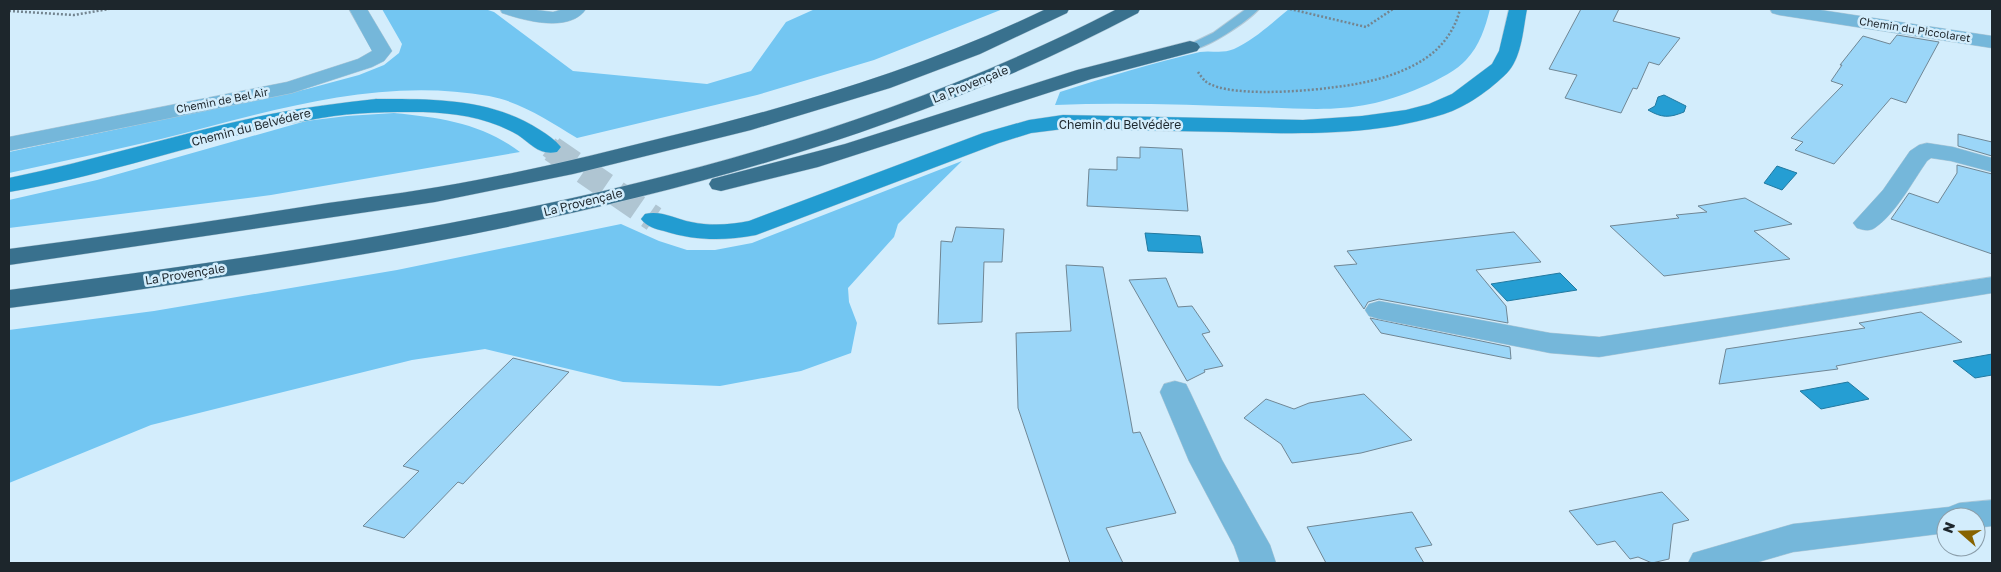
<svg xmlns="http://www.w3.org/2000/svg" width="2001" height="572" viewBox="0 0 2001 572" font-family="'Golos Text',sans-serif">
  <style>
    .green { fill: #73c6f2 }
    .water { fill: #259ed3; stroke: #237aa1 }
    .building { fill: #9bd6f8; stroke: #708795 }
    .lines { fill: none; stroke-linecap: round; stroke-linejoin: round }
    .secondary-tunnel-far1 { stroke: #afc5d2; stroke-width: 21; stroke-dasharray: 21 11; stroke-linecap: butt }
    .secondary-tunnel { stroke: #afc5d2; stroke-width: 26; stroke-dasharray: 26 13; stroke-linecap: butt }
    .lane-casing { stroke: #b2c9d7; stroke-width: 2 }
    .street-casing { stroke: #b2c9d7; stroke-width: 1 }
    .secondary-casing { stroke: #b2c9d7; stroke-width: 1 }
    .highway-casing { stroke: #b2c9d7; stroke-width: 1 }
    .path { stroke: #748590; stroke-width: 2.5; stroke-dasharray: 2 2; stroke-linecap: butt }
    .lane { fill: #75b7da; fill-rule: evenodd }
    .street { fill: #75b7da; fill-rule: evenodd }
    .secondary { fill: #229cd1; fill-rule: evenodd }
    .highway { fill: #39718e; fill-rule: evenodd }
    .labels { text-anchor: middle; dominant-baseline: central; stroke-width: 5; stroke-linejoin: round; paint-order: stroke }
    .far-street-label { font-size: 11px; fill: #1d262c; stroke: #d3edfc }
    .street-label { font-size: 12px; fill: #1d262c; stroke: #d3edfc }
  </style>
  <rect width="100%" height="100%" fill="#d3edfc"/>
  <path class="green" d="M382 9H485L494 12 573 71 707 84 751 71 786 22 815 9H1003L874 60 757 95 577 138C549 121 521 102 489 96 376 76 269 112 161 139 110 151 59 162 9 173V152L307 89 359 75 384 65 399 53 402 44Z
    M1289 9H1490C1485 28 1480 45 1466 60 1449 79 1396 99 1370 104 1334 112 1294 108 1257 107 1189 105 1122 102 1055 105L1060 92C1106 77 1153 63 1200 52 1211 50 1222 54 1234 49 1254 40 1272 23 1289 9Z
    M394 113C442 118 481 123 520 152L271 195 9 228V200L97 180 306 121 347 116Z
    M962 161 898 224 894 237 848 288 849 302 857 323 851 353 801 371 720 386 623 382 485 349 412 360 151 425 9 483V330L154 311 397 270 621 224 659 241 687 250H715L752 243Z"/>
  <path class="water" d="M1664 95 1686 106 1684 112C1669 118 1662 118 1648 110L1655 106 1658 97Z
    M1777 166 1797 173 1782 190 1764 183Z
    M1145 233 1200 236 1203 253 1148 251Z
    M1560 273 1577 290 1507 301 1491 284Z
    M1992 354V375L1975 378 1953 361Z
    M1848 382 1869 399 1821 409 1800 391Z"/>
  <path class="building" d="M1581 9H1619L1613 21 1680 38 1659 65 1649 62 1637 89 1633 88 1621 113 1565 98 1577 75 1549 69Z
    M1897 35 1939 42 1906 103 1891 98 1834 164 1795 150 1803 142 1791 138 1843 85 1831 81 1842 65H1840L1863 36 1890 44Z
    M1958 134 1992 142V156L1958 146Z
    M1140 147 1182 149 1188 211 1087 206 1089 169 1117 170V157L1140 158Z
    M1957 165 1992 174V254L1891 219 1909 193 1938 203 1957 173Z
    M1745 198 1792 224 1754 231 1790 259 1664 276 1610 226 1679 218 1676 215 1707 212 1698 206Z
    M956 227 1004 229 1002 262H984L982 322 938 324 941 241 952 242Z
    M1514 232 1541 262 1476 270 1506 306 1508 323 1379 299 1368 302 1364 309 1334 266 1357 264 1347 251Z
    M1066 265 1103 267 1133 433 1140 432 1176 513 1106 528 1123 563H1070L1018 408 1016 333 1071 331Z
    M1166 278 1178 307 1192 306 1210 332 1202 334 1223 366 1204 370 1205 372 1187 381 1129 280Z
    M1921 312 1962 342 1836 366 1838 369 1719 384 1726 349 1865 328 1859 323Z
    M1370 318 1510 347 1511 359 1381 333Z
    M513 358 569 372 463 484 458 482 404 538 363 526 419 471 403 466Z
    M1364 394 1412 440 1361 453 1292 463 1281 444 1244 418 1266 399 1294 409 1309 403Z
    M1662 492 1689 520 1673 524 1669 559 1652 563 1638 557 1630 559 1615 541 1597 545 1569 511Z
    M1412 512 1432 545 1415 548 1424 563H1326L1307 527Z"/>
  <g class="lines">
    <path class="secondary-tunnel-far1" d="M549 147 553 150"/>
    <path class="secondary-tunnel" d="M552 149 654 219"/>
    <defs>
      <path id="lane" d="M1246 9H1259C1248 21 1202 53 1186 50L1184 47 1213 33Z"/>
      <path id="street" d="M349 9H367L392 51 384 61 372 67 292 93 9 151V137L287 82 358 59 372 51Z
        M500 9H528L553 12 564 9H586C570 33 525 21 502 13Z
        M1770 9H1814L1992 36V48L1779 15 1772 13Z
        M1927 143 1953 147 1992 158V172L1951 161 1931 158 1927 161C1913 181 1896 213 1876 227 1870 232 1863 230 1857 228L1853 223 1883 190 1910 151 1919 145Z
        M1992 277V293L1599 357 1550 353 1379 319 1369 316 1365 310 1369 304 1379 301 1550 333 1599 337Z
        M1175 381 1186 384 1190 392 1222 460 1270 545 1276 563H1240L1234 546 1189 461 1160 392 1164 384Z
        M1992 500V526L1976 528V517H1946V533L1793 552 1755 563H1688L1693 553 1793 524 1949 507 1959 503Z"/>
      <path id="secondary" d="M1509 9H1527C1523 29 1522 57 1507 73 1490 90 1466 107 1444 114 1375 136 1301 134 1230 132 1174 131 1119 130 1063 129L1031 133 999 143 756 235C724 241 696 241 664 231 656 229 647 227 641 219L645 214C661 210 675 219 691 222 710 226 730 225 749 221L983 133 1029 120 1063 115 1303 120 1362 116 1406 110 1429 104 1452 94 1492 64 1499 51Z
        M376 99C432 99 491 98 540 130 548 135 555 140 561 147L557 152C540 156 531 144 518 135 489 118 456 113 423 112 389 112 355 112 321 118 215 135 115 174 9 192V178C97 160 183 132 271 114 306 107 341 103 376 99Z"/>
      <path id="highway" d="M1046 9H1069L1067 13 980 54 890 88 751 130 573 174 435 202 9 265V249C116 235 222 220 328 203 378 196 427 190 477 180 542 168 606 152 670 136 799 105 926 67 1046 9Z
        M1117 9H1140L1138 13C863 159 553 226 248 273 168 285 89 298 9 308V290C384 241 778 185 1117 9Z
        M1190 41 1197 43 1200 47 1197 51 1091 79 818 167 721 191 712 189 709 184 712 179 845 144 1077 70Z"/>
    </defs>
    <use href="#lane" class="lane-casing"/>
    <use href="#street" class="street-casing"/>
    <use href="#secondary" class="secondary-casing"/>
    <use href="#highway" class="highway-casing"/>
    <path class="path" d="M1290 9 1366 27 1393 9
      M9 11 74 15 109 9
      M1198 72C1200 75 1203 79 1205 81 1229 101 1340 89 1370 81 1388 77 1407 70 1423 60 1442 48 1455 30 1460 9"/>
    <use href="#lane" class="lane"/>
    <use href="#street" class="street"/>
    <use href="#secondary" class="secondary"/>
    <use href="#highway" class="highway"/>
  </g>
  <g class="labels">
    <g class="far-street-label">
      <text transform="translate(1915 29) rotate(9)">Chemin du Piccolaret</text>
      <text transform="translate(222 100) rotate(-11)">Chemin de Bel Air</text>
    </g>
    <g class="street-label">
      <text transform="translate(970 84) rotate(-22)">La Provençale</text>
      <text x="1120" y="124">Chemin du Belvédère</text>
      <text transform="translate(251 127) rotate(-14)">Chemin du Belvédère</text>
      <text transform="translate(583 202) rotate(-14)">La Provençale</text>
      <text transform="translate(185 274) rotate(-9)">La Provençale</text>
    </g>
  </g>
  <rect width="2001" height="572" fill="none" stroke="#1d262c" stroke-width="20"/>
  <g transform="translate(1961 532) rotate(290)"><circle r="24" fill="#d3edfc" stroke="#8a9da9"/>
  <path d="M0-4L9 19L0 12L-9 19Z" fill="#876300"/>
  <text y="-8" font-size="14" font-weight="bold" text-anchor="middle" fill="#1d262c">N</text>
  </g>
</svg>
